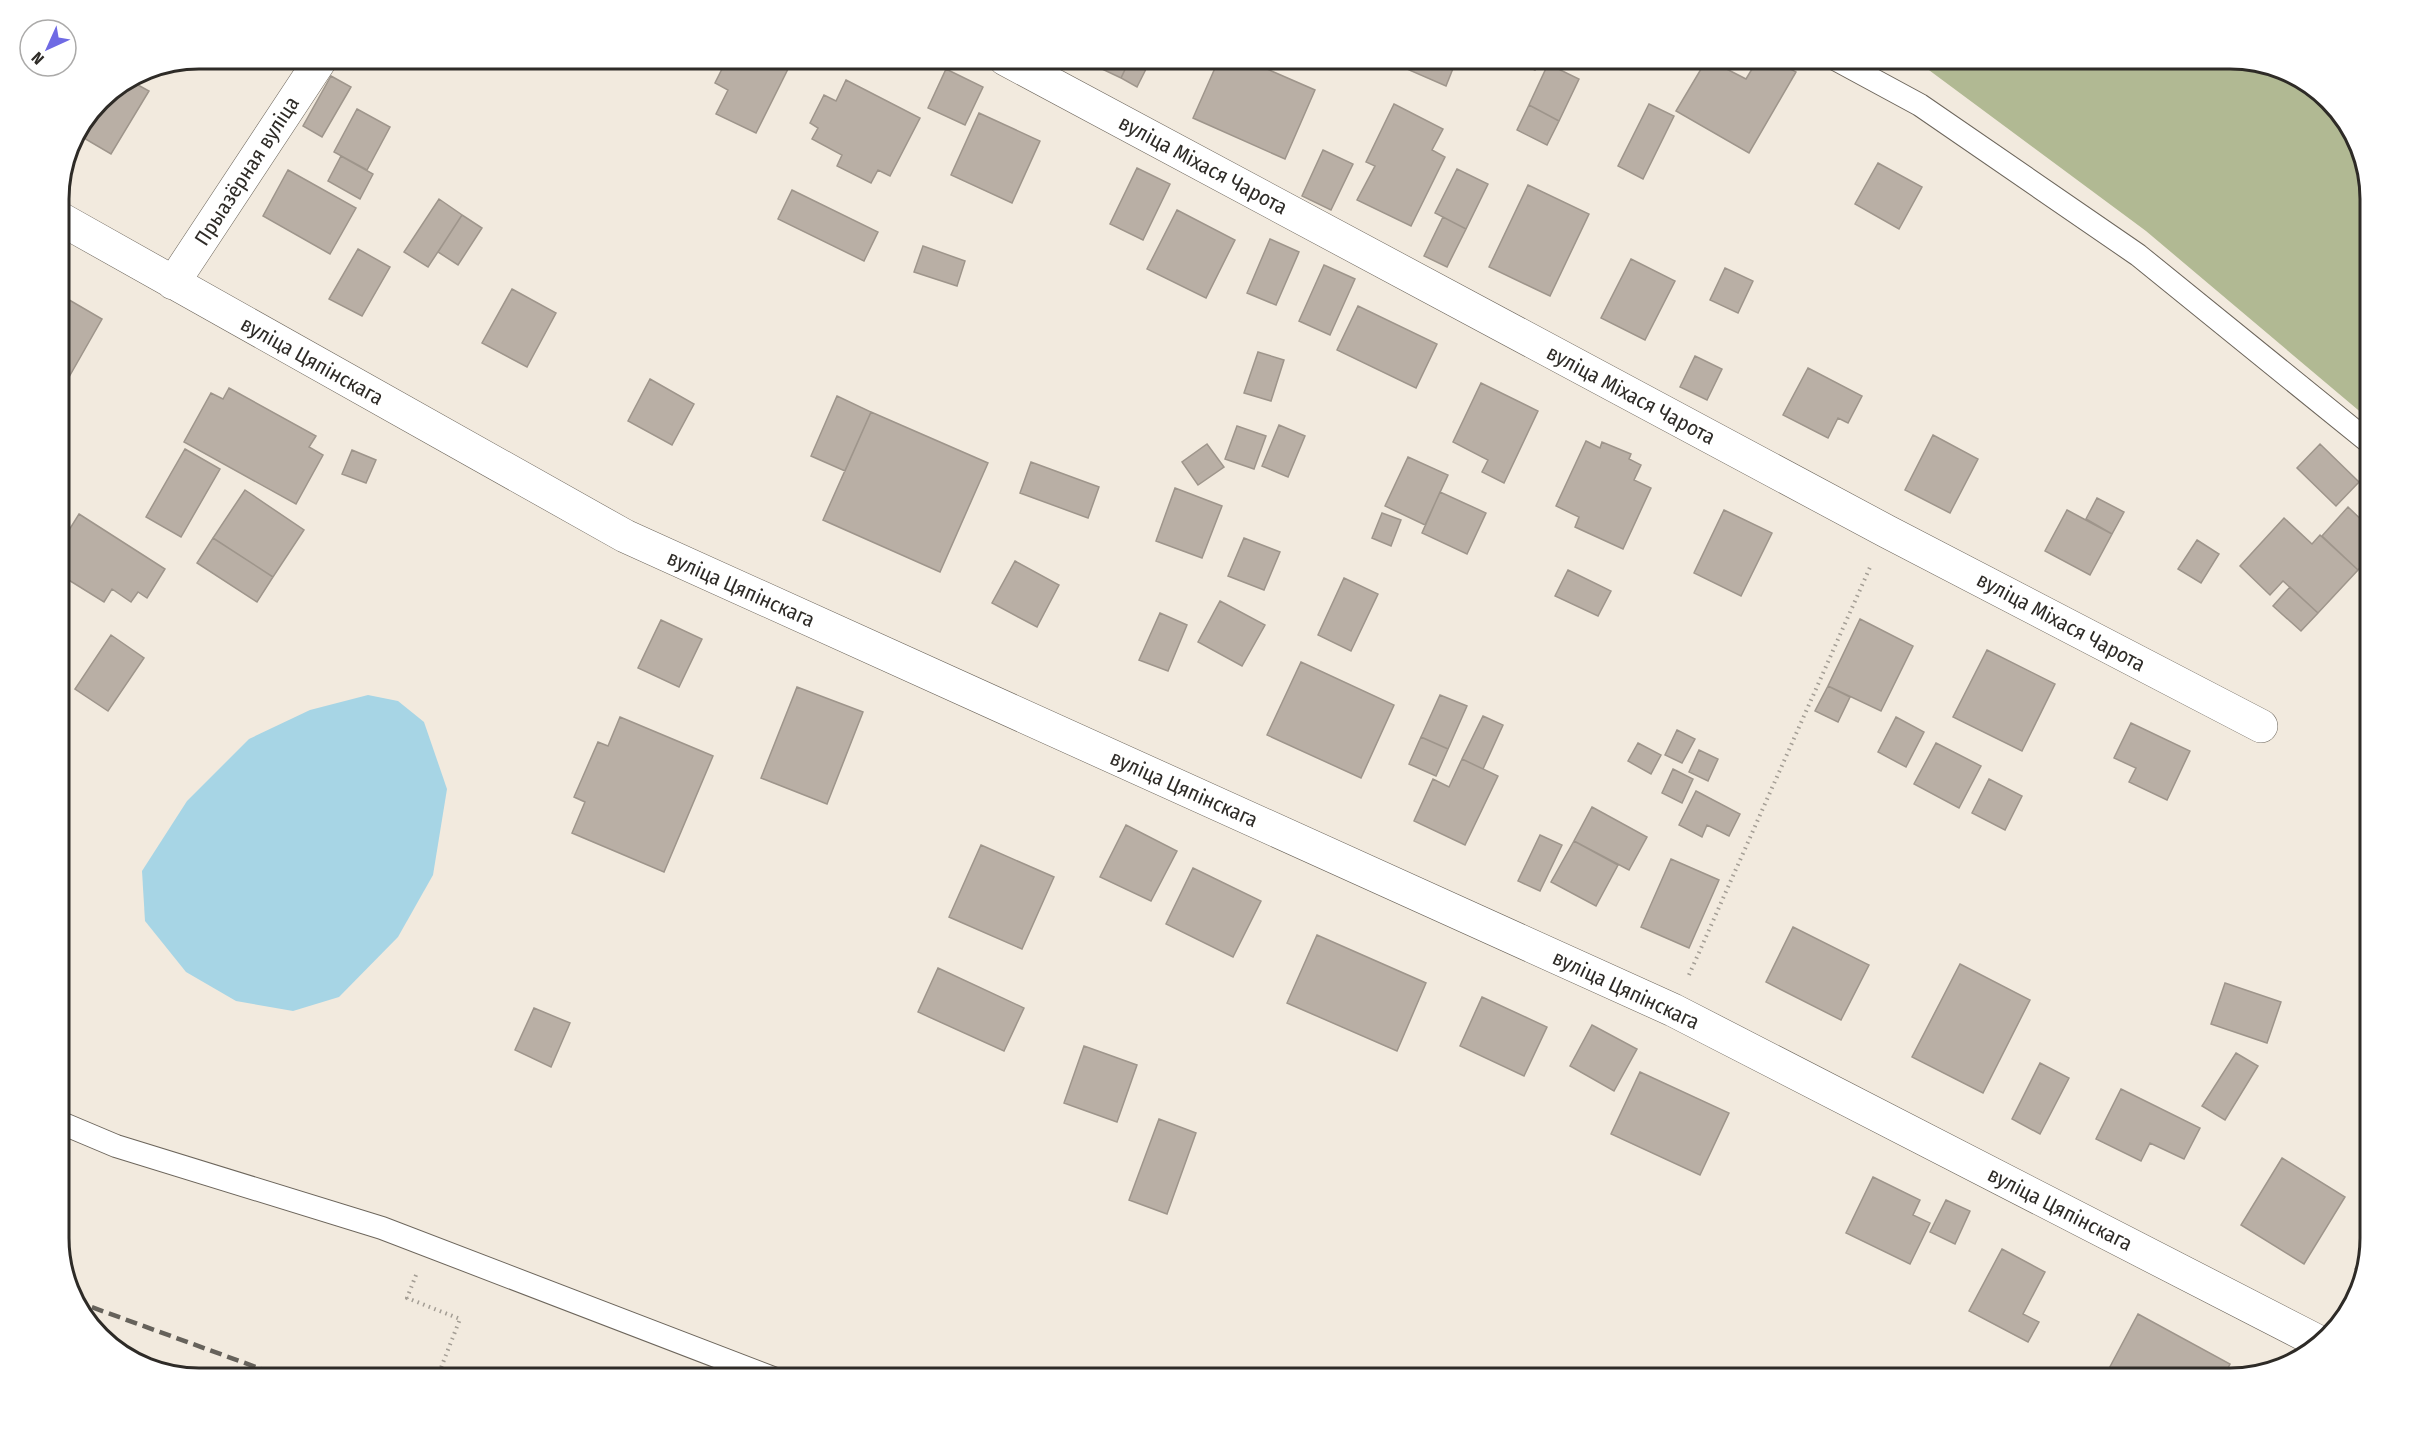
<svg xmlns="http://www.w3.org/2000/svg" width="2429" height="1437" viewBox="0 0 2429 1437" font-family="'Fira Sans Condensed',sans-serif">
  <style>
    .forest { fill: #b1b993 }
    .water { fill: #a7d5e5 }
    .building { fill: #b9afa5; stroke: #9e958b; stroke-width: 1.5 }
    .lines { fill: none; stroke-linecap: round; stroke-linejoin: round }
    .lane-casing { stroke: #6d665c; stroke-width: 24 }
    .street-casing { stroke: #6d665c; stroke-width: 34 }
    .path { stroke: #a39d94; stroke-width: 4; stroke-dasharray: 1.5 4.5; stroke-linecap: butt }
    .lane { stroke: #fff; stroke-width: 22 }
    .street { stroke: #fff; stroke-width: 33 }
    .rail { stroke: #66625b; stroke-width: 4.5; stroke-dasharray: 12 6; stroke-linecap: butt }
    .labels { text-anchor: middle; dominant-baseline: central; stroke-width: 4.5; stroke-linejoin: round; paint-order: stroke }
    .street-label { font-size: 21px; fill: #2e2b27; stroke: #fff }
    .rim { fill: none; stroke: #2e2b27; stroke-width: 3 }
  </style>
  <rect width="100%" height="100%" fill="#f2eade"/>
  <path class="forest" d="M1914 59H2230L2301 77 2352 128 2370 190V420L2146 231Z"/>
  <path class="water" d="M368 695 398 701 424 722 447 789 433 875 398 937 339 997 293 1011 236 1001 186 972 145 921 142 871 187 801 249 739 310 710Z"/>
  <path class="building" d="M727 59H793L756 133 716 114 728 90 715 83Z
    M1081 59H1130L1121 78Z
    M1130 59H1151L1137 87 1121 78Z
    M1219 59H1244L1315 90 1285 159 1193 118Z
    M1395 59H1450L1456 61 1446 86 1393 63Z
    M1510 59H1541L1535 70Z
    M1707 59 1746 79 1758 59H1772L1796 72 1749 153 1676 111Z
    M1548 64 1579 79 1559 121 1529 105Z
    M946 69 983 87 965 125 928 108Z
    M331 76 351 87 322 137 303 126Z
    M129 80 149 91 111 154 77 134 100 99Z
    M846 80 920 118 890 176 878 170 871 183 837 166 842 155 812 139 818 128 810 123 824 95 836 101Z
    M1394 104 1443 129 1432 150 1445 157 1411 226 1357 200 1375 166 1366 162Z
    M1649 104 1674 116 1643 179 1618 166Z
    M1529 105 1559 121 1547 145 1517 130Z
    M357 109 390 127 367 170 334 152Z
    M979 113 1040 141 1012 203 951 175Z
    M1323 150 1353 164 1331 210 1302 196Z
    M341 156 373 174 360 199 328 181Z
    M1878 163 1922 187 1899 229 1855 204Z
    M1137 168 1170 184 1143 240 1110 224Z
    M1457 169 1488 184 1466 229 1435 213Z
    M288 170 356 208 330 254 263 216Z
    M1528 185 1589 214 1550 296 1489 267Z
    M792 190 878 232 864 261 778 219Z
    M439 199 462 215 428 267 404 252Z
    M1177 210 1235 240 1206 298 1147 269Z
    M462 215 482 228 458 265 438 252Z
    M1443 217 1466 229 1447 267 1424 256Z
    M1270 239 1299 252 1276 305 1247 293Z
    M923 246 965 261 957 286 914 272Z
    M358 249 390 267 362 316 329 299Z
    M1631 259 1675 281 1645 340 1601 318Z
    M1324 265 1355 279 1330 335 1299 321Z
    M1725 268 1753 281 1738 313 1710 300Z
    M512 289 556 313 527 367 482 343Z
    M59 294 102 319 65 384 59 380Z
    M1358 306 1437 344 1416 388 1337 350Z
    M1258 352 1284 360 1271 401 1244 393Z
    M1695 356 1722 369 1707 400 1680 387Z
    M1808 368 1862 396 1848 423 1838 418 1828 438 1783 415Z
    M650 379 694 404 672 445 628 421Z
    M1481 383 1538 411 1504 483 1482 472 1488 460 1453 442Z
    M229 388 316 436 309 447 323 455 296 504 184 442 211 393 223 399Z
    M837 396 871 412 845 471 811 456Z
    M871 412 988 463 940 572 823 520Z
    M1279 425 1305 436 1288 477 1262 466Z
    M1237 426 1266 436 1254 469 1225 459Z
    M1933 435 1978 459 1950 513 1905 490Z
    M1586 441 1600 448 1602 442 1631 454 1629 459 1641 465 1634 480 1651 488 1623 549 1575 527 1579 517 1556 506Z
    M1207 444 1224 467 1198 485 1182 462Z
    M2320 444 2359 482 2336 506 2297 468Z
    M185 449 220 469 181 537 146 517Z
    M352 450 376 460 366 483 342 474Z
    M1408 457 1448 475 1425 525 1385 506Z
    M1031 462 1099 487 1088 518 1020 493Z
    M1175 488 1222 506 1202 558 1156 541Z
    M245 490 304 530 273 577 213 538Z
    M1440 492 1486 513 1467 554 1422 533Z
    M2097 498 2124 512 2112 534 2086 519Z
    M2348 507 2370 528V556L2358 570 2322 536Z
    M1724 510 1772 533 1741 596 1694 573Z
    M2067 510 2112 534 2090 575 2045 551Z
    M1382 513 1401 520 1391 546 1372 538Z
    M79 514 165 569 147 598 138 592 131 602 112 589 104 602 59 574V546Z
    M2284 518 2312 544 2320 535 2358 570 2318 613 2283 581 2270 595 2240 566Z
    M213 538 273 577 257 602 197 563Z
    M1244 538 1280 552 1264 590 1228 576Z
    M2197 540 2219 554 2201 583 2178 569Z
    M1015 561 1059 585 1037 627 992 603Z
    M1568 570 1611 591 1598 616 1555 596Z
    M1344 578 1378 594 1351 651 1318 635Z
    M2290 587 2318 613 2301 631 2273 606Z
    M1220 601 1265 625 1242 666 1198 642Z
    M1160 613 1187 625 1168 671 1139 660Z
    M1860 619 1913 646 1881 711 1828 686Z
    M661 620 702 639 679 687 638 668Z
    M111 635 144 658 108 711 75 689Z
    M1987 650 2055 684 2022 751 1953 717Z
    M1301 662 1394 705 1361 778 1267 735Z
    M1828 686 1850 697 1838 722 1815 711Z
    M797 687 863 712 827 804 761 778Z
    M1440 695 1467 706 1448 749 1421 737Z
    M1483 716 1503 725 1483 769 1462 759Z
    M620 717 713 756 664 872 572 833 585 802 574 797 598 742 608 746Z
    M1896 717 1924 732 1906 767 1878 752Z
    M2131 723 2190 751 2167 800 2129 782 2136 768 2114 758Z
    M1677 730 1695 739 1682 763 1665 755Z
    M1421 737 1448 749 1436 776 1409 764Z
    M1638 743 1661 755 1651 774 1628 761Z
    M1936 743 1981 766 1959 808 1914 784Z
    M1699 750 1718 759 1708 781 1689 772Z
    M1462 759 1498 776 1465 845 1414 821 1433 779 1449 787Z
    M1673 769 1693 779 1682 803 1662 793Z
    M1989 779 2022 796 2005 830 1972 813Z
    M1696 791 1740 814 1729 836 1707 825 1702 837 1679 825Z
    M1592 807 1647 837 1629 870 1574 841Z
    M1126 825 1177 851 1151 901 1100 877Z
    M1540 835 1562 845 1540 891 1518 881Z
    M1574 841 1618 865 1596 906 1551 882Z
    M981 845 1054 877 1022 949 949 917Z
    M1671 859 1719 880 1689 948 1641 927Z
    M1193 868 1261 901 1233 957 1166 924Z
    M1793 927 1869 965 1841 1020 1766 982Z
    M1317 935 1426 983 1397 1051 1287 1003Z
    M1960 964 2030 1000 1983 1093 1912 1057Z
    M938 968 1024 1008 1004 1051 918 1012Z
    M2225 983 2281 1002 2267 1043 2211 1024Z
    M1482 997 1547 1027 1524 1076 1460 1046Z
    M534 1008 570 1023 551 1067 515 1050Z
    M1592 1025 1637 1049 1614 1091 1570 1066Z
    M1084 1046 1137 1065 1117 1122 1064 1103Z
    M2236 1053 2258 1066 2225 1120 2202 1106Z
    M2040 1063 2069 1078 2040 1134 2012 1119Z
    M1640 1072 1729 1113 1700 1175 1611 1134Z
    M2121 1089 2200 1128 2184 1159 2150 1143 2141 1161 2096 1139Z
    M1159 1119 1196 1133 1167 1214 1129 1200Z
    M2282 1158 2345 1197 2304 1264 2241 1225Z
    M1873 1177 1920 1200 1913 1215 1930 1223 1910 1264 1846 1233Z
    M1946 1200 1970 1211 1955 1244 1930 1232Z
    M2370 1242 2361 1272 2355 1269Z
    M2002 1249 2045 1272 2023 1314 2039 1322 2028 1342 1969 1311Z
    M2138 1314 2230 1364 2223 1378H2104Z"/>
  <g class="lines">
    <defs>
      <path id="lane" d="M1835 59 1920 105 2138 255 2370 443
        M59 1122 116 1146 382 1228 773 1378"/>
      <path id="street" d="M1005 59 1886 531 2261 726
        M59 218 625 536 1673 1010 2319 1342
        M173 283 321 59"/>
    </defs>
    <use href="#lane" class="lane-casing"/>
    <use href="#street" class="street-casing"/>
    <path class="path" d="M1689 975 1871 565
      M416 1275 407 1298 460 1319 437 1378"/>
    <use href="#lane" class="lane"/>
    <use href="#street" class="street"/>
    <path class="rail" d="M75 1301 286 1378
      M119 1350 174 1372"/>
  </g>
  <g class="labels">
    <g class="street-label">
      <text transform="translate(1203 165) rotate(28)">вуліца Міхася Чарота</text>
      <text transform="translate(247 171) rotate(-57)">Прыазёрная вуліца</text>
      <text transform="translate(312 361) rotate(29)">вуліца Цяпінскага</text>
      <text transform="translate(1631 395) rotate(28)">вуліца Міхася Чарота</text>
      <text transform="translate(741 589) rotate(24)">вуліца Цяпінскага</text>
      <text transform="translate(2061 622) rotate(28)">вуліца Міхася Чарота</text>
      <text transform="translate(1184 789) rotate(24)">вуліца Цяпінскага</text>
      <text transform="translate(1626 990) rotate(25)">вуліца Цяпінскага</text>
      <text transform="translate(2060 1209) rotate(27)">вуліца Цяпінскага</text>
    </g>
  </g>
  <path d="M0 0H2429V1437H0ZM199 69H2230A130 130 0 0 1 2360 199V1238A130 130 0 0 1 2230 1368H199A130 130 0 0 1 69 1238V199A130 130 0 0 1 199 69Z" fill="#fff" fill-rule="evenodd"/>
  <path class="rim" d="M199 69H2230A130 130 0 0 1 2360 199V1238A130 130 0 0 1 2230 1368H199A130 130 0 0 1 69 1238V199A130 130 0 0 1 199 69Z"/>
  <g transform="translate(48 48) rotate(225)"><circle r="28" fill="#ffffff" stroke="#abaaa9" stroke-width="1.5"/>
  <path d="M0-4.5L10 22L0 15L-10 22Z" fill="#6f6ae4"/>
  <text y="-9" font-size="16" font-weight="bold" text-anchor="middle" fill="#2e2b27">N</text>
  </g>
</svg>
